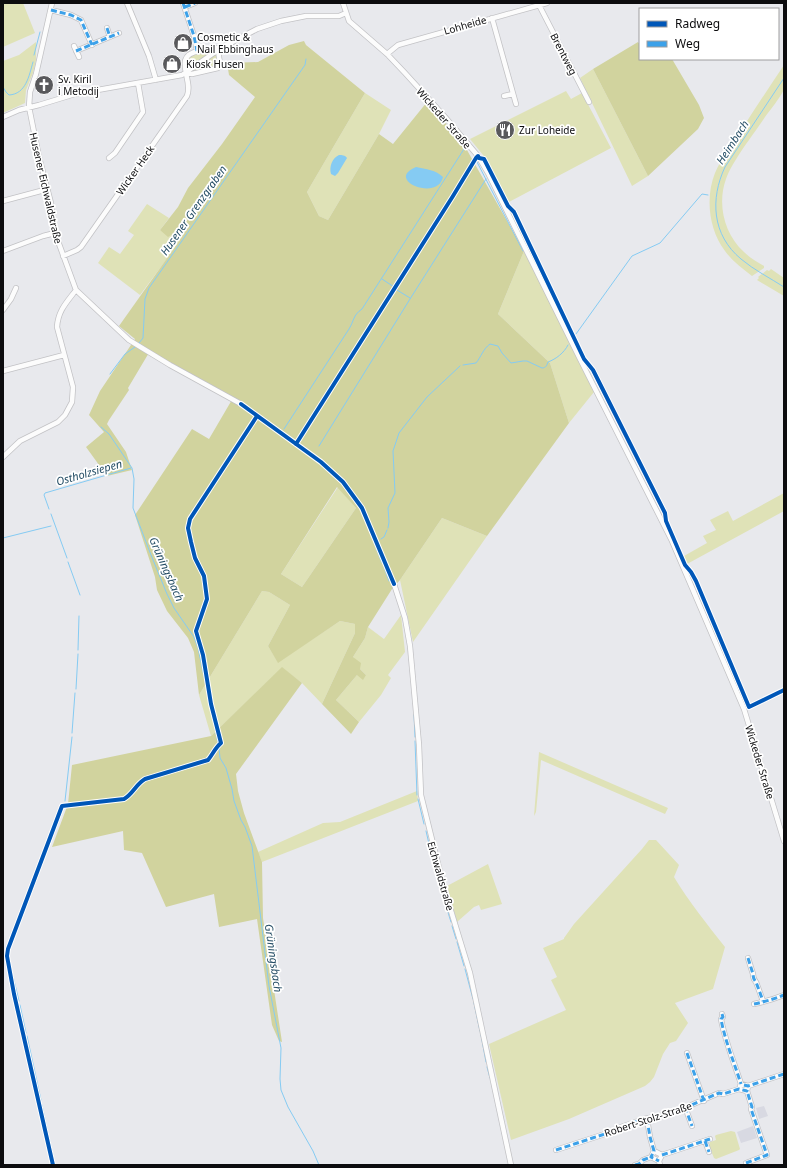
<svg xmlns="http://www.w3.org/2000/svg" width="787" height="1168" viewBox="0 0 787 1168" font-family="'Noto Sans',sans-serif">
  <style>
    .built { fill: #d8d9e2 }
    .green { fill: #dfe2b7 }
    .forest { fill: #d1d39e; fill-rule: evenodd }
    .water { fill: #85cbf3 }
    .lines { fill: none; stroke-linecap: round; stroke-linejoin: round }
    .stream { stroke: #85cbf3; stroke-width: 1 }
    .street-casing { stroke: #c2c2c5; stroke-width: 6 }
    .street { stroke: #fcfcfc; stroke-width: 4.5 }
    .quiet { stroke: #3ca1e9; stroke-width: 3; stroke-dasharray: 6 3; stroke-linecap: butt }
    .cycleway-casing { stroke: #fff; stroke-width: 6 }
    .cycleway { stroke: #0057b8; stroke-width: 4 }
    .labels { text-anchor: middle; dominant-baseline: central; stroke-width: 3.5; stroke-linejoin: round; paint-order: stroke }
    .street-label { font-size: 10px; fill: #0c0c0e; stroke: #fff }
    .poi-label { font-size: 10px; fill: #0c0c0e; stroke: #fff; text-anchor: start }
    .water-label { font-size: 11px; font-style: italic; fill: #244d65; stroke: #fff }
  </style>
  <rect width="100%" height="100%" fill="#e8e9ed"/>
  <path class="built" d="M764 1106 768 1116 759 1119 756 1108Z
    M753 1126 757 1138 741 1143 737 1132Z"/>
  <path class="green" d="M3 3H23L35 33 3 47Z
    M36 42V60L33 73 26 90 25 103 3 113V61L19 55Z
    M212 52 188 69 187 60 191 55Z
    M216 54 217 63 215 67 193 71Z
    M784 65C784 71 785 85 784 89 782 95 769 112 765 117 753 135 733 160 726 179 717 204 724 234 744 252 750 258 757 262 764 266V268L752 276C742 268 732 261 725 251 709 230 705 198 715 173 722 157 733 143 742 129 756 107 770 86 784 65Z
    M593 69 648 176 632 186 580 78Z
    M566 91 571 99 582 93 611 148 507 203 483 155 470 139Z
    M365 93 391 110 379 134 328 220 319 216 307 192Z
    M147 204 169 218 160 230 173 234 181 240 140 295 98 263 109 247 120 254 134 235 128 231Z
    M524 251 594 392 569 423 550 363 498 314Z
    M771 269 784 278V296L757 280 759 278 758 277 767 270 769 271Z
    M338 487 356 508 302 587 281 574Z
    M784 493V511L687 564 684 556 707 543 703 536 716 530 710 520 728 511 733 521Z
    M442 518 487 536 413 642 400 580Z
    M262 591 269 592 290 605 268 646 278 662 340 621 355 624V633L322 704 302 683 282 668 211 736 199 695Z
    M401 615 405 652 388 675 391 678 381 695 359 722 336 700 357 675H366L360 669 353 657 365 638 368 627 384 639Z
    M539 752 668 808 665 814 541 760 536 812 534 816Z
    M417 791 418 801 262 862 258 852 323 823 340 822Z
    M649 840H656L679 865 674 877C689 902 707 924 725 947L713 989 675 1003 688 1023 676 1041 670 1043 663 1054 654 1077 650 1082 645 1086 569 1119 511 1140 489 1044 566 1010 551 980 557 977 543 948 564 939V938L574 924 642 849Z
    M488 864 502 904 481 910 479 905 474 907 457 922 447 886Z
    M731 1131 735 1132 740 1149 739 1150 716 1159 714 1158 709 1146 710 1142 716 1140 715 1136 716 1135Z"/>
  <path class="forest" d="M304 41 306 45 365 93 307 192 319 216 328 220 379 134 393 144 427 102 463 143 524 251 498 314 550 363 569 423 487 536 442 518 400 580 392 589 368 627 365 638 353 657 361 663 360 669 366 675 363 680 357 675 336 700 359 722 351 734 322 704 355 633V624L340 621 278 663 268 646 290 605 269 592 262 591 199 695 194 652 188 638 167 611 157 590 155 577 135 515 192 429 209 439 233 398 150 351 128 388 129 390 109 420 107 424 126 452 132 470 107 476 86 447 104 432 89 415 100 391 135 339 119 326 180 240 173 234 168 237 160 230 178 207 188 188 222 144 255 97 229 75 227 63 258 62 289 45ZM337 487 356 508 302 587 281 574Z
    M638 42 640 45V59H649L650 60 654 59H672L699 105 704 118 698 129 648 176 593 69Z
    M282 667 302 683 236 774 238 791 244 813 262 862 263 918 282 1042 279 1041 272 1025 257 919 219 927 214 894 166 907 142 853 124 850 123 831 52 847 68 804 72 765 211 736Z"/>
  <path class="water" d="M339 155C342 155 345 155 347 158L338 173 335 176 331 174C329 167 332 158 339 155Z
    M416 167C426 169 436 170 443 177 438 202 384 180 416 167Z"/>
  <g class="lines">
    <path class="stream" d="M34 55 40 32
      M784 78 725 167C710 199 712 235 741 259 754 270 770 278 784 287
      M3 87 6 92 9 95C26 94 29 76 33 62
      M477 162 523 251
      M382 279 394 287
      M397 290 410 298
      M576 334 632 256 660 243 702 194 708 195
      M139 343 143 338 145 299 149 288 305 65 306 59
      M463 365 476 363C481 357 483 349 490 344L498 346 502 353 511 363 523 361H527L542 368C546 368 547 365 548 362 556 359 564 353 568 345
      M110 374 125 354 135 347
      M101 427 109 434 132 468 134 479 133 508 151 555 167 594 174 608 194 637 198 648 218 743
      M284 429 349 329C354 321 353 315 362 309L464 149V147L447 126
      M319 446 410 299 486 179
      M49 509 44 495 45 493 131 468
      M51 514 67 558
      M388 528 389 522 388 508 395 493 393 451 399 433 427 397 460 366
      M3 538 51 526
      M381 539 384 537 387 530
      M374 543 382 563
      M68 562 80 595
      M384 567 389 581
      M78 650 79 616
      M76 689 78 654
      M414 715 415 737
      M72 733 75 693
      M415 741 417 795
      M219 748 220 758 226 768 232 789 234 801 241 820 245 827 252 846 269 986 281 1048 280 1079 281 1090 288 1107 313 1151 319 1165
      M418 799 424 824
      M65 801 72 737
      M426 831 437 878
      M47 850 61 815
      M40 870 45 856
      M439 882 444 902
      M446 906 451 922
      M452 926 456 939
      M457 942 464 966
      M465 969 473 999
      M12 972 9 956V951L36 881
      M13 976 19 1001
      M474 1003 480 1031
      M20 1005 26 1033
      M481 1035 486 1062
      M27 1036 41 1100
      M487 1067 490 1078
      M42 1105 48 1133
      M49 1137 55 1164"/>
    <defs>
      <path id="street" d="M52 3 36 74 30 92 29 107 39 157 51 203 55 233 76 290 129 340 170 365 241 404
        M127 3 149 56 156 80
        M183 3 194 36 197 51
        M343 3 349 21 387 54 405 73 445 117 478 156 488 173 580 359 672 541 744 709 784 841
        M539 5 589 102
        M185 7 195 3
        M51 10 71 15 81 20 92 45
        M492 18 516 104
        M107 28 110 37
        M74 46 79 57
        M76 51 119 33
        M387 54 398 45 547 3
        M186 73 192 74 218 68 220 64 218 50
        M504 96 513 94
        M3 117 19 110 39 105 75 94 182 75 221 48 257 29 281 21 306 16H339L346 13
        M109 158 115 153 143 112 138 83
        M3 201 48 189
        M3 251 43 236 55 233
        M63 256 77 250 81 247 187 96C194 79 171 56 199 51 206 49 214 48 221 48
        M3 310 11 299 16 288
        M3 371 64 355
        M3 457 20 441 58 422 65 415 72 402 73 387 57 327C58 311 66 303 76 290
        M394 584 405 618 410 646 419 745 421 795 444 888 470 973 511 1165
        M748 958 753 974C753 977 754 980 756 982L763 1001
        M754 1004C764 1002 774 999 784 995
        M722 1014 723 1017 721 1019C725 1041 734 1062 741 1084
        M687 1053 704 1101
        M740 1086 741 1084 748 1086 784 1074
        M685 1107 692 1126
        M647 1119 650 1137 654 1151 651 1157 659 1161
        M705 1141 709 1152
        M556 1150 620 1129 621 1127 644 1119 664 1115 682 1109 719 1093 723 1094 739 1089 747 1091 748 1086
        M654 1151 662 1155 659 1161 660 1165
        M662 1155 710 1139
        M746 1163 767 1155 751 1109 752 1107 747 1091
        M635 1165 639 1164 643 1160 651 1157"/>
    </defs>
    <use href="#street" class="street-casing"/>
    <use href="#street" class="street"/>
    <path class="quiet" d="M183 3 194 36 197 51
      M185 7 195 3
      M51 10 71 15 81 20 92 45
      M107 28 110 37
      M76 51 119 33
      M748 958 753 974C753 977 754 980 756 982L763 1001
      M754 1004C764 1002 774 999 784 995
      M722 1014 723 1017 721 1019C725 1041 734 1062 741 1084
      M687 1053 704 1101
      M744 1085 748 1086 784 1074
      M685 1107 692 1126
      M647 1119 650 1137 654 1151 651 1157 659 1161
      M705 1141 709 1152
      M556 1150 620 1129 621 1127 644 1119 664 1115 682 1109 719 1093 723 1094 739 1089 747 1091 748 1086
      M662 1155 710 1139
      M746 1163 767 1155 751 1109 752 1107 747 1091
      M635 1165 639 1164 643 1160 651 1157"/>
    <defs>
      <path id="cycleway" d="M241 404 321 462 343 482 362 508 394 584
        M296 444 453 196 476 158 478 156 479 158 484 159 508 206 514 212 584 359 593 370 665 513 666 521 685 565 691 572 696 581 749 707 784 690
        M53 1165 14 994 7 956 8 949 62 806 124 799C133 794 136 784 145 779L208 760C213 754 215 748 221 743L211 704 203 655 196 631 207 599 204 576 195 558 191 542 188 528 190 519 257 416"/>
    </defs>
    <use href="#cycleway" class="cycleway-casing"/>
    <use href="#cycleway" class="cycleway"/>
  </g>
  <defs>
    <symbol id="shop-disc" viewBox="-11 -11 22 22"><circle r="9.5" fill="#59595c" stroke="#fff"/><path d="M-5-2.5h2.3a2.7 3.5 0 0 1 5.4 0H5L5.5 6h-11ZM-1.5-2.5h3a1.5 2.3 0 0 0-3 0Z" fill="#fff"/></symbol>
    <symbol id="church-disc" viewBox="-11 -11 22 22"><circle r="9.5" fill="#59595c" stroke="#fff"/><path d="M-1.2-6h2.4v3.5h3.3v2.4h-3.3V6h-2.4V-.1h-3.3v-2.4h3.3Z" fill="#fff"/></symbol>
    <symbol id="restaurant-disc" viewBox="-11 -11 22 22"><circle r="9.5" fill="#59595c" stroke="#fff"/><path d="M-5-6h1v4h1v-4h1v4h1v-4h1v5L-1.5 .5V6h-2V.5L-5-1ZM5-6V6H3V1.5H1.5Q1.5-4 5-6Z" fill="#fff"/></symbol>
  </defs>
  <g fill-rule="evenodd">
    <use href="#shop-disc" x="172" y="32" width="22" height="22"/>
    <use href="#shop-disc" x="161" y="53" width="22" height="22"/>
    <use href="#church-disc" x="33" y="74" width="22" height="22"/>
    <use href="#restaurant-disc" x="494" y="119" width="22" height="22"/>
  </g>
  <g class="labels">
    <g class="street-label">
      <text transform="translate(465 25) rotate(-16)">Lohheide</text>
      <text transform="translate(564 54) rotate(63)">Brentweg</text>
      <text transform="translate(444 118) rotate(49)">Wickeder Straße</text>
      <text transform="translate(135 170) rotate(-55)">Wicker Heck</text>
      <text transform="translate(46 188) rotate(77)">Husener Eichwaldstraße</text>
      <text transform="translate(760 762) rotate(73)">Wickeder Straße</text>
      <text transform="translate(441 876) rotate(74)">Eichwaldstraße</text>
      <text transform="translate(648 1119) rotate(-18)">Robert-Stolz-Straße</text>
    </g>
    <g class="poi-label">
      <text x="197" y="37">Cosmetic &amp;<tspan x="197" dy="12">Nail Ebbinghaus</tspan></text>
      <text x="186" y="64">Kiosk Husen</text>
      <text x="58" y="79">Sv. Kiril<tspan x="58" dy="12">i Metodij</tspan></text>
      <text x="519" y="130">Zur Loheide</text>
    </g>
    <g class="water-label">
      <text transform="translate(732 142) rotate(-57)">Heimbach</text>
      <text transform="translate(193 210) rotate(-55)">Husener Grenzgraben</text>
      <text transform="translate(89 472) rotate(-16)">Ostholzsiepen</text>
      <text transform="translate(167 569) rotate(66)">Grüningsbach</text>
      <text transform="translate(274 958) rotate(82)">Grüningsbach</text>
    </g>
  </g>
  <rect width="787" height="1168" fill="none" stroke="#0c0c0e" stroke-width="8"/>
  <rect x="639" y="8" width="140" height="52" fill="#ffffff" stroke="#9e9e9f"/>
  <rect x="647" y="21" width="20" height="6" fill="#0057b8" stroke="#9e9e9f"/>
  <text x="675" y="28" font-size="12" fill="#0c0c0e">Radweg</text>
  <rect x="647" y="41" width="20" height="6" fill="#3ca1e9" stroke="#9e9e9f"/>
  <text x="675" y="48" font-size="12" fill="#0c0c0e">Weg</text>
</svg>
